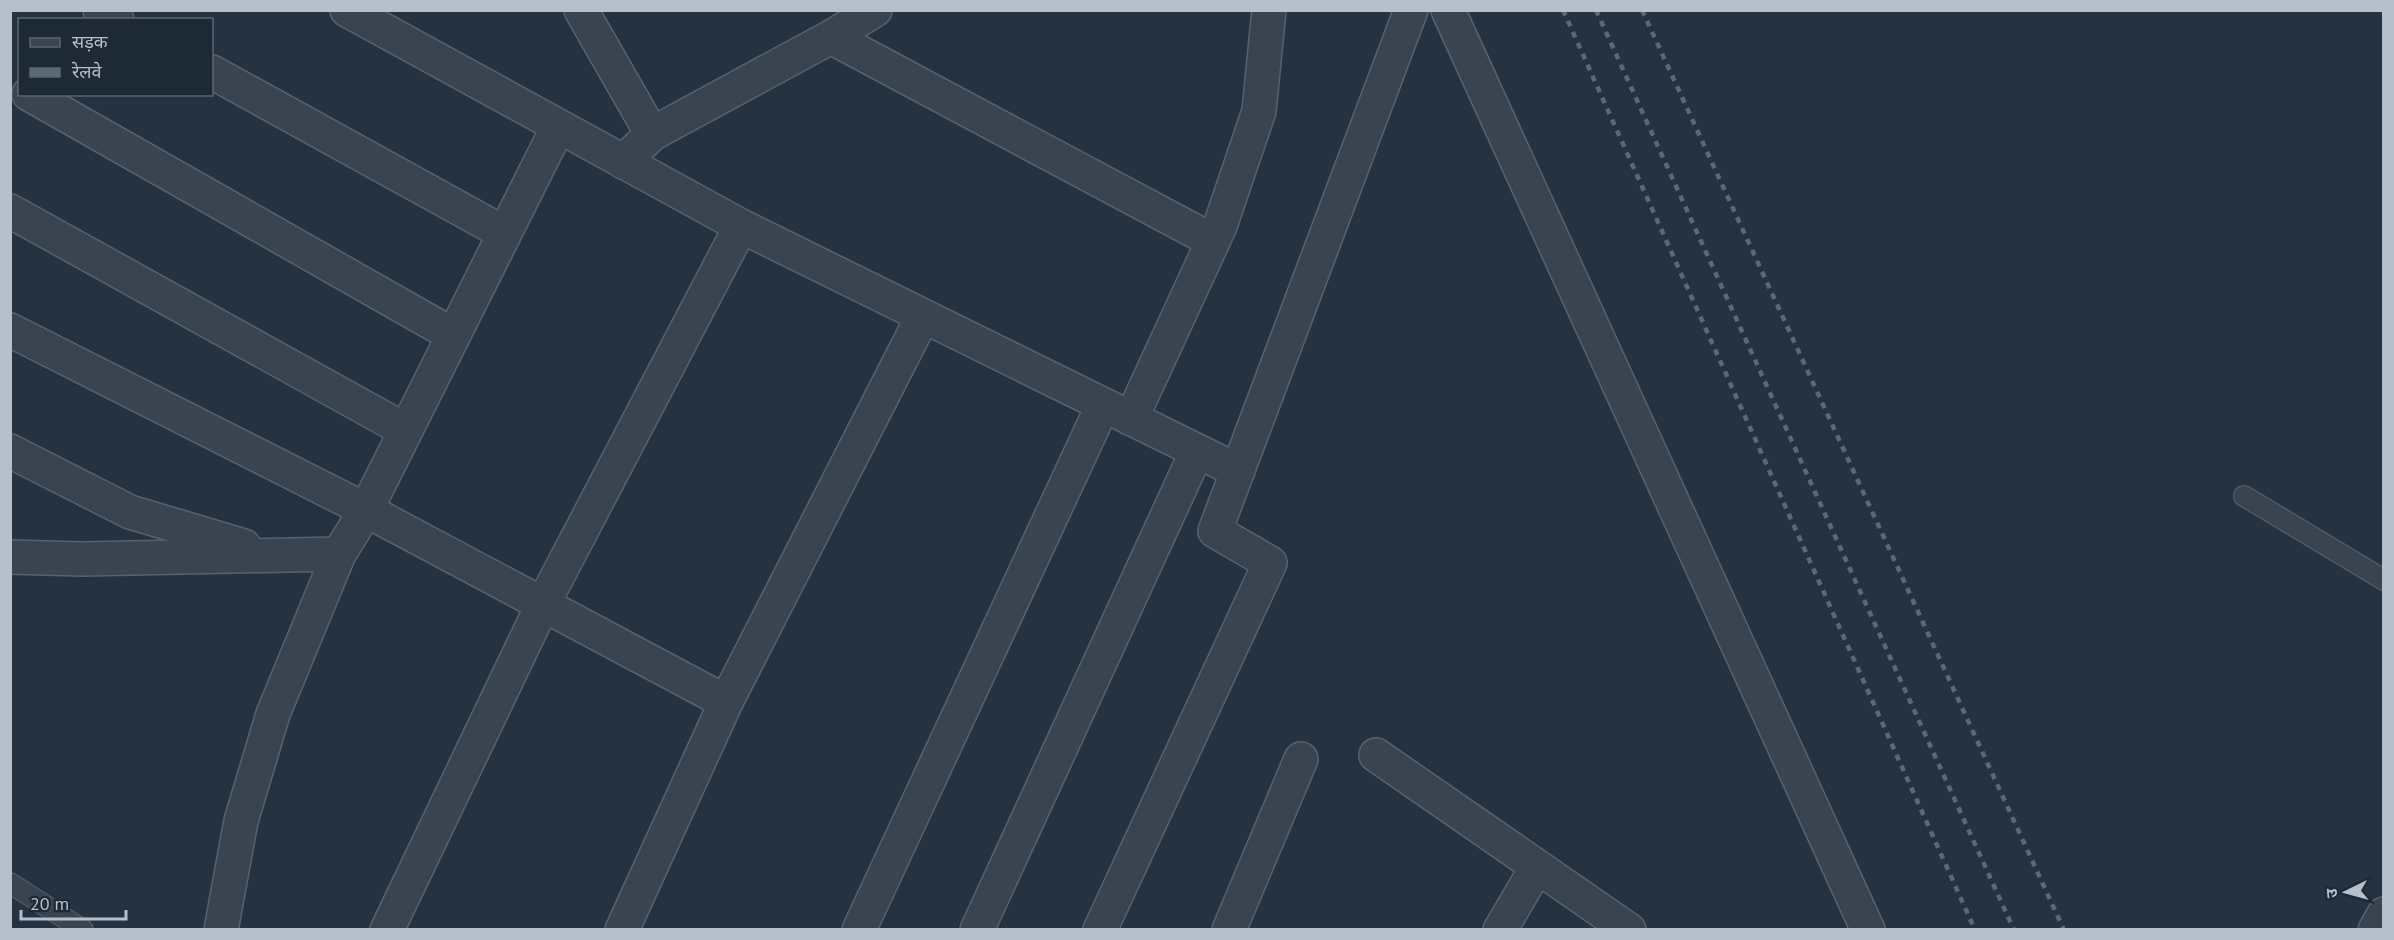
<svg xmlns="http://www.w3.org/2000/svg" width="2394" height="940" viewBox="0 0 2394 940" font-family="'PT Sans','Noto Sans Devanagari',sans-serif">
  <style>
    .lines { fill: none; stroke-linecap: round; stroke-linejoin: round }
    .lane-casing { stroke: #57626e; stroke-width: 22 }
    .street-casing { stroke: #57626e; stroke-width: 36 }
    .lane { stroke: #394450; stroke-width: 20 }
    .street { stroke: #394450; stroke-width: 33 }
    .rail { stroke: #5b6877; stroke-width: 4.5; stroke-dasharray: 6 6; stroke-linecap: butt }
  </style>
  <rect width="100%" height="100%" fill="#253241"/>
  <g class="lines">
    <defs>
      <path id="lane" d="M2244 496 2384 580
        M10 883 83 930"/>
      <path id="street" d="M100 10 117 20
        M347 10 741 226 1238 471
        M581 10 652 134
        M1448 10 1868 930
        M831 37 1213 241
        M212 72 504 233
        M29 94 453 335
        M558 127 366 510 726 702
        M623 162 652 134 831 37 875 10
        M10 211 405 430
        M10 330 366 510 339 554 273 714 241 821 221 930
        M1131 419 1220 226 1259 111 1269 10
        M10 451 130 512 244 546
        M10 557 82 559 339 554
        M1376 755 1629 930
        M387 930 543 604 741 226
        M622 930 726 702 923 316
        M859 930 1103 405
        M977 930 1197 451
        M1100 930 1270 563 1215 531 1411 10
        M1229 930 1301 759
        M1500 930 1537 867
        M2375 930 2384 914"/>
    </defs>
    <use href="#lane" class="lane-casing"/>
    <use href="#street" class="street-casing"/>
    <use href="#lane" class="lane"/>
    <use href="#street" class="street"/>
    <path class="rail" d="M1563 10 1975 930
      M1596 10 2014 930
      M1642 10 2064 930"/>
  </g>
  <rect width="2394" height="940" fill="none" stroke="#b6bfcb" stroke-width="24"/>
  <rect x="18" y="18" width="195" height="78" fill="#1e2936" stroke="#5b6572" stroke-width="1.5"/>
  <rect x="30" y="38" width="30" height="9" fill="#394450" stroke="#5b6572" stroke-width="1.5"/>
  <text x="72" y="48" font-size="18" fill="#b6bfcb">सड़क</text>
  <rect x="30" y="68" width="30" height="9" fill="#5b6877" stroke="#5b6572" stroke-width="1.5"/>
  <text x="72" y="78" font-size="18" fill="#b6bfcb">रेलवे</text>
  <g transform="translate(2346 892) rotate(265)" stroke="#1e2936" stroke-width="4.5" paint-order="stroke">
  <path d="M0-4.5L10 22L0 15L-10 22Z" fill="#b6bfcb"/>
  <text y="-9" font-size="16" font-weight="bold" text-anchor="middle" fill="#b6bfcb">उ</text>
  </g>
  <path d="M21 910v9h105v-9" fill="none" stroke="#b6bfcb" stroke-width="3"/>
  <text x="30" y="910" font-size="18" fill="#b6bfcb" stroke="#1e2936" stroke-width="4.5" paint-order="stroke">20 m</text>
</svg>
